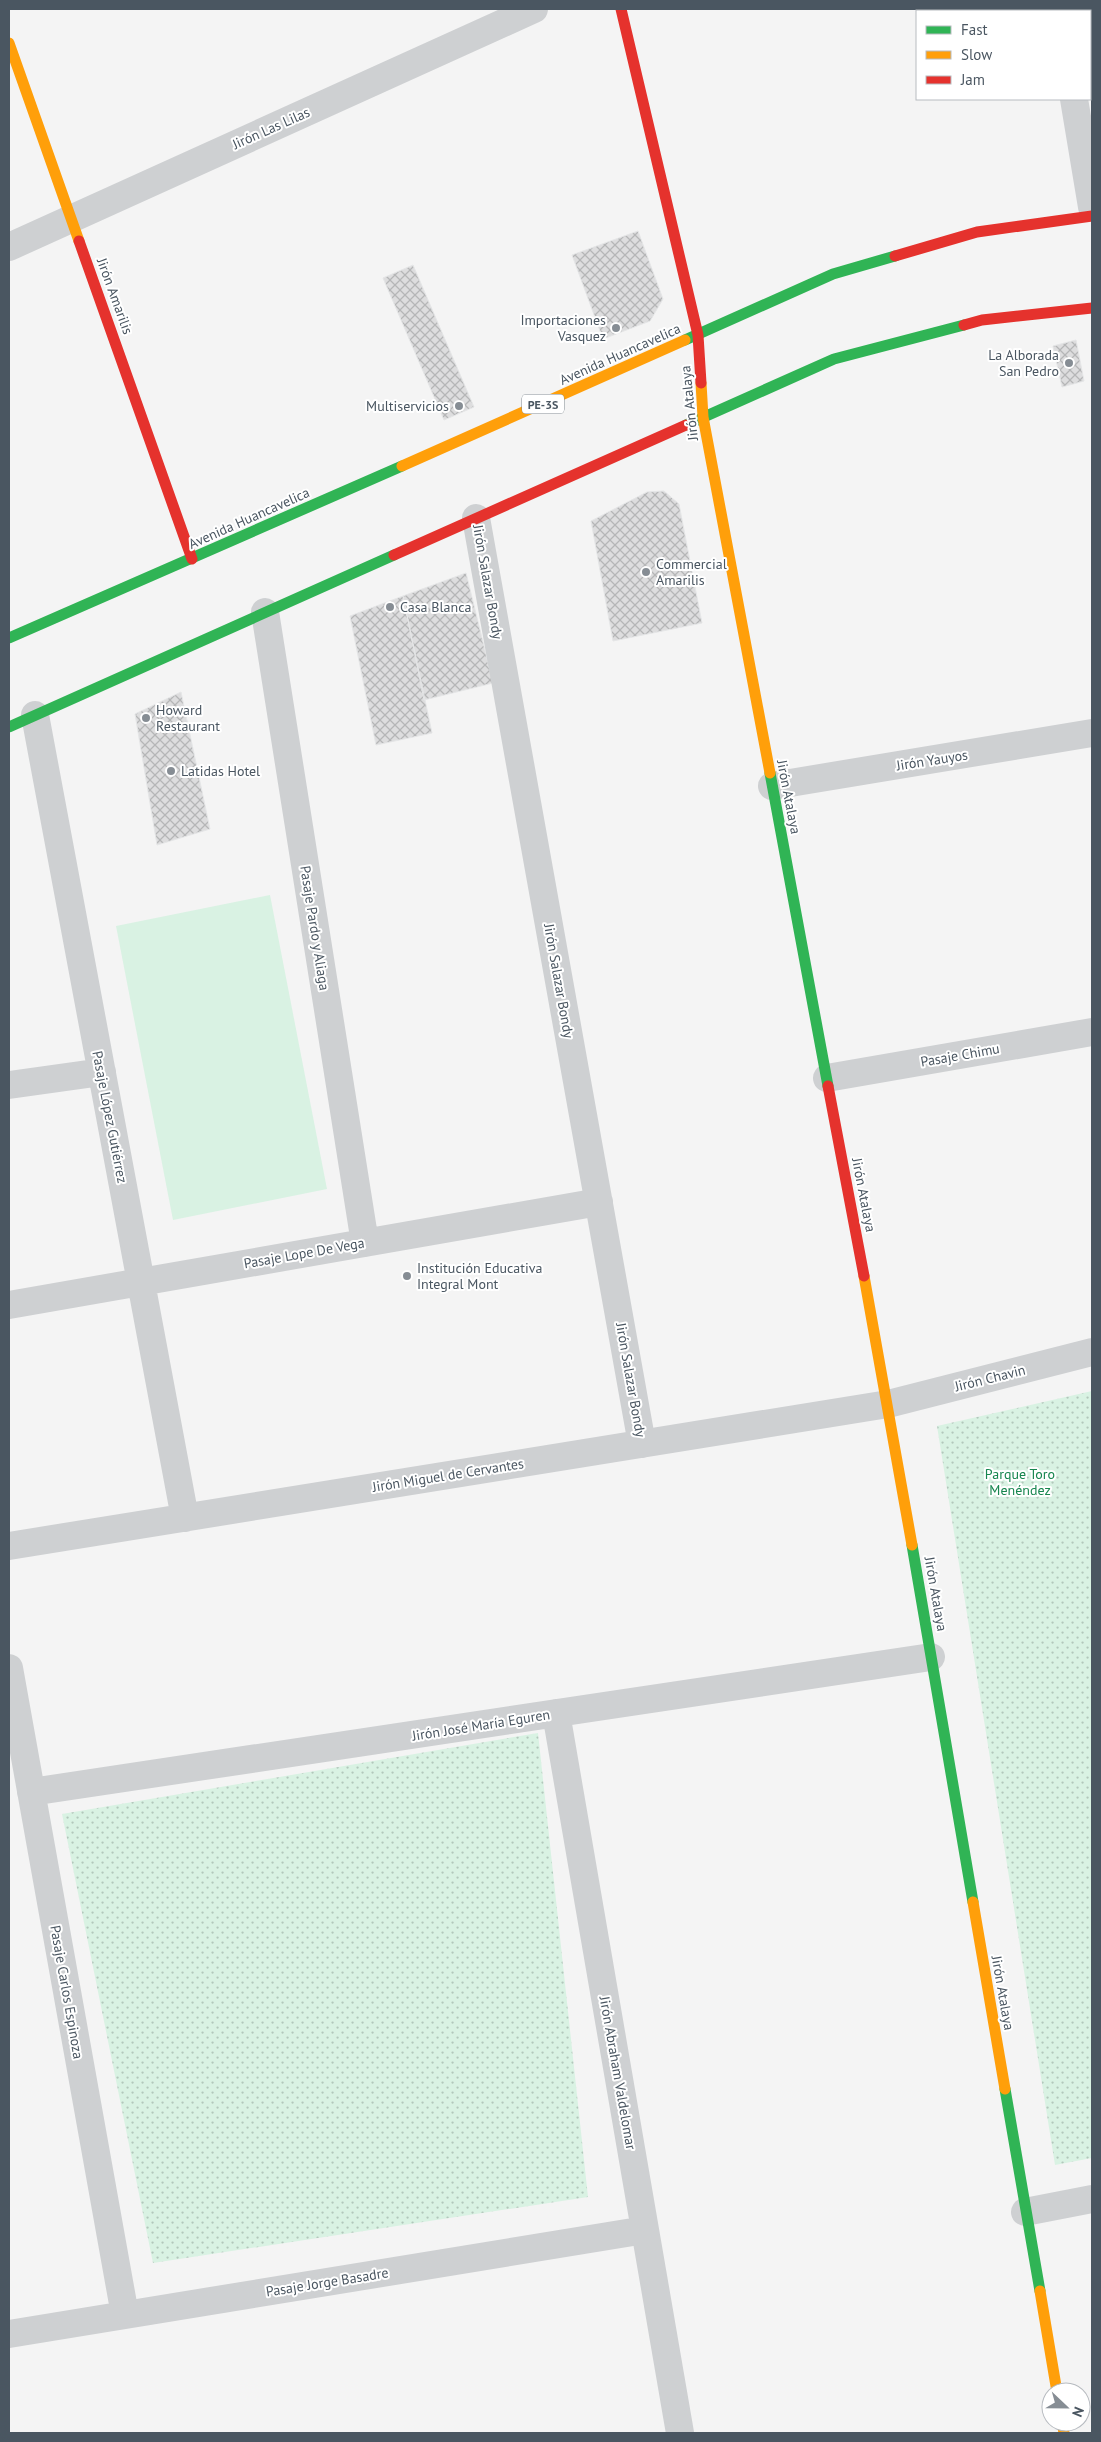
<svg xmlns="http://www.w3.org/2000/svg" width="1101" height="2442" viewBox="0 0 1101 2442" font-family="'PT Sans',sans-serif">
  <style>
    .grass { fill: url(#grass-dots) }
    .garden { fill: #d9f2e3 }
    .building { fill: url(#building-cross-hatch); stroke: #e5e6e7 }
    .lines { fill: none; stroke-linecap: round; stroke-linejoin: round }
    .street { stroke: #ced0d2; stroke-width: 28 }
    .fast { stroke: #30b455; stroke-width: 11 }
    .slow { stroke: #ff9f0a; stroke-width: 11 }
    .jam { stroke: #e5322d; stroke-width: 11 }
    .poi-dot { fill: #868d94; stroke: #fff; stroke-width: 2 }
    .labels { text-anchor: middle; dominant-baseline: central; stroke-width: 4; stroke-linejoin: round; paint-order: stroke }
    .shield { fill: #fff; stroke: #808990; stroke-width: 1 }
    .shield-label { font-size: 12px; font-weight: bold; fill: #4a5661 }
    .street-label { font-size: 14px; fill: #4a5661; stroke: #fff }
    .poi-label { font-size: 14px; fill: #4a5661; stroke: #fff; text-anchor: start }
    .park-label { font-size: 14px; fill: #17864f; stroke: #fff }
  </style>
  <defs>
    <pattern id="grass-dots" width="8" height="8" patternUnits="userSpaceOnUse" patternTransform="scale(1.25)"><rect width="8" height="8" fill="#d9f2e3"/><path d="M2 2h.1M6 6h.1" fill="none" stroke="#b2c7bb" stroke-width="1.8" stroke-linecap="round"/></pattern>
    <pattern id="building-cross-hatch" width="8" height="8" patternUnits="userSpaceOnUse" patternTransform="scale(1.25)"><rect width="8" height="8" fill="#ddddde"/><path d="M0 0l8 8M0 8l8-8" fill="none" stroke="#b5b6b7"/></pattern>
  </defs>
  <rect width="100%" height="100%" fill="#f4f4f4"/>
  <path class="grass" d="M1092 1391V2158L1055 2165 937 1426Z
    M538 1733 588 2197 153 2263 62 1814Z"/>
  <path class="garden" d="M270 895 327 1189 173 1220 116 926Z"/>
  <path class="building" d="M638 231 663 299 650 321 603 339 572 255Z
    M413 265 474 407 444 420 383 278Z
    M1076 340 1084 381 1062 387 1053 346Z
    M664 491 679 504 702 623 613 641 591 521 647 492Z
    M466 573 493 683 424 700 403 596Z
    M403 596 432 733 376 745 350 616Z
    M181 692 210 829 157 845 135 714Z"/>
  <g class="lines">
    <path class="street" d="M1058 9 1059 11
      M1074 99 1092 207
      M9 247 534 9
      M476 518 642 1444
      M265 612 365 1243
      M35 715 185 1518
      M772 786 1092 733
      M827 1078 1092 1032
      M9 1085 102 1072
      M9 1305 599 1202
      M9 1546 888 1404 1092 1352
      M9 1668 125 2315
      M556 1713 680 2433
      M31 1792 931 1657
      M1025 2212 1092 2199
      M9 2334 645 2230"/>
    <path class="fast" d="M685 340 833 274 895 256
      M686 425 834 359 964 325
      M9 638 402 466
      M9 727 394 555
      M770 773 828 1086
      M912 1545 973 1902
      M1005 2089 1040 2291"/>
    <path class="slow" d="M9 43 79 241
      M701 383 703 417 770 773
      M402 466 685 340
      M864 1276 912 1545
      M973 1902 1005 2089
      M1040 2291 1057 2392
      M1062 2422 1064 2433"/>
    <path class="jam" d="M621 9 698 335 701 383
      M79 241 192 559
      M895 256 977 232 1092 216
      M964 325 982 320 1092 308
      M394 555 686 425
      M828 1086 864 1276"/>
  </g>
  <g class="poi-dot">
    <circle cx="616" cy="328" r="5"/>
    <circle cx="1069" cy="363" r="5"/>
    <circle cx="459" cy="406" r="5"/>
    <circle cx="646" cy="572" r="5"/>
    <circle cx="390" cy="607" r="5"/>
    <circle cx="146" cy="718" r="5"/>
    <circle cx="171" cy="771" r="5"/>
    <circle cx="407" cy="1276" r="5"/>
  </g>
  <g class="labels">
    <rect class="shield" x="522" y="394.5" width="42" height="19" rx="4"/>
    <g class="shield-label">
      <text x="543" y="404">PE-3S</text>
    </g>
    <g class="street-label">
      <text transform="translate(271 128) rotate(-24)">Jirón Las Lilas</text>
      <text transform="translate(115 296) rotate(70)">Jirón Amarilis</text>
      <text transform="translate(620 354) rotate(-24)">Avenida Huancavelica</text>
      <text transform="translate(689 403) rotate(-96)">Jirón Atalaya</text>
      <text transform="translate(249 518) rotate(-24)">Avenida Huancavelica</text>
      <text transform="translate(488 582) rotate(80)">Jirón Salazar Bondy</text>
      <text transform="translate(932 760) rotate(-9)">Jirón Yauyos</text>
      <text transform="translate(789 797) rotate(79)">Jirón Atalaya</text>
      <text transform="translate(315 928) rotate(81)">Pasaje Pardo y Aliaga</text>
      <text transform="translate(559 981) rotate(80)">Jirón Salazar Bondy</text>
      <text transform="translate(960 1055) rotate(-10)">Pasaje Chimu</text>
      <text transform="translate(110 1117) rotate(79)">Pasaje López Gutiérrez</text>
      <text transform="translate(864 1195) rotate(79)">Jirón Atalaya</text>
      <text transform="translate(304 1253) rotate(-10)">Pasaje Lope De Vega</text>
      <text transform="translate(990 1378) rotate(-14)">Jirón Chavin</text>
      <text transform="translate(631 1380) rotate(80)">Jirón Salazar Bondy</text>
      <text transform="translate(448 1475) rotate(-9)">Jirón Miguel de Cervantes</text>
      <text transform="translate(936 1594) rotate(80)">Jirón Atalaya</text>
      <text transform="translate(481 1725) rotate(-9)">Jirón José María Eguren</text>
      <text transform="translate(67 1992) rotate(80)">Pasaje Carlos Espinoza</text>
      <text transform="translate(1003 1993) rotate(80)">Jirón Atalaya</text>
      <text transform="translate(618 2073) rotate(80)">Jirón Abraham Valdelomar</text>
      <text transform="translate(327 2282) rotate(-9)">Pasaje Jorge Basadre</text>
    </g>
    <g class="poi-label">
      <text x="606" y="320" text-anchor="end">Importaciones<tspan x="606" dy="16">Vasquez</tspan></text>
      <text x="1059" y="355" text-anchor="end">La Alborada<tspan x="1059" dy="16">San Pedro</tspan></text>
      <text x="449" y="406" text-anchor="end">Multiservicios</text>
      <text x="656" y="564">Commercial<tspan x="656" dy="16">Amarilis</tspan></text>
      <text x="400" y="607">Casa Blanca</text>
      <text x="156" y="710">Howard<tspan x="156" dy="16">Restaurant</tspan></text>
      <text x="181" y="771">Latidas Hotel</text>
      <text x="417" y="1268">Institución Educativa<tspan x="417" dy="16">Integral Mont</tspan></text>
    </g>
    <g class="park-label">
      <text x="1020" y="1474">Parque Toro<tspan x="1020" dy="16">Menéndez</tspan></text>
    </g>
  </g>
  <rect width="1101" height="2442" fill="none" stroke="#4a5661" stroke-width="20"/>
  <rect x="916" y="10" width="175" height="90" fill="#ffffff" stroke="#b7bbc0"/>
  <rect x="926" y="26" width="25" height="8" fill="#30b455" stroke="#b7bbc0"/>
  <text x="961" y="35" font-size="15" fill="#4a5661">Fast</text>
  <rect x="926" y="51" width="25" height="8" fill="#ff9f0a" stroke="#b7bbc0"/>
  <text x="961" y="60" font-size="15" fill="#4a5661">Slow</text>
  <rect x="926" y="76" width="25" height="8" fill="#e5322d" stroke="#b7bbc0"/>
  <text x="961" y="85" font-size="15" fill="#4a5661">Jam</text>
  <g transform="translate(1066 2407) rotate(112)"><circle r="24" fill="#ffffff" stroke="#b7bbc0"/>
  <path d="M0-4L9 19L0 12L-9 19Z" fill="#868d94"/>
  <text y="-8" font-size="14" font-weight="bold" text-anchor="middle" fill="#4a5661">N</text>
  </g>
</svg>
